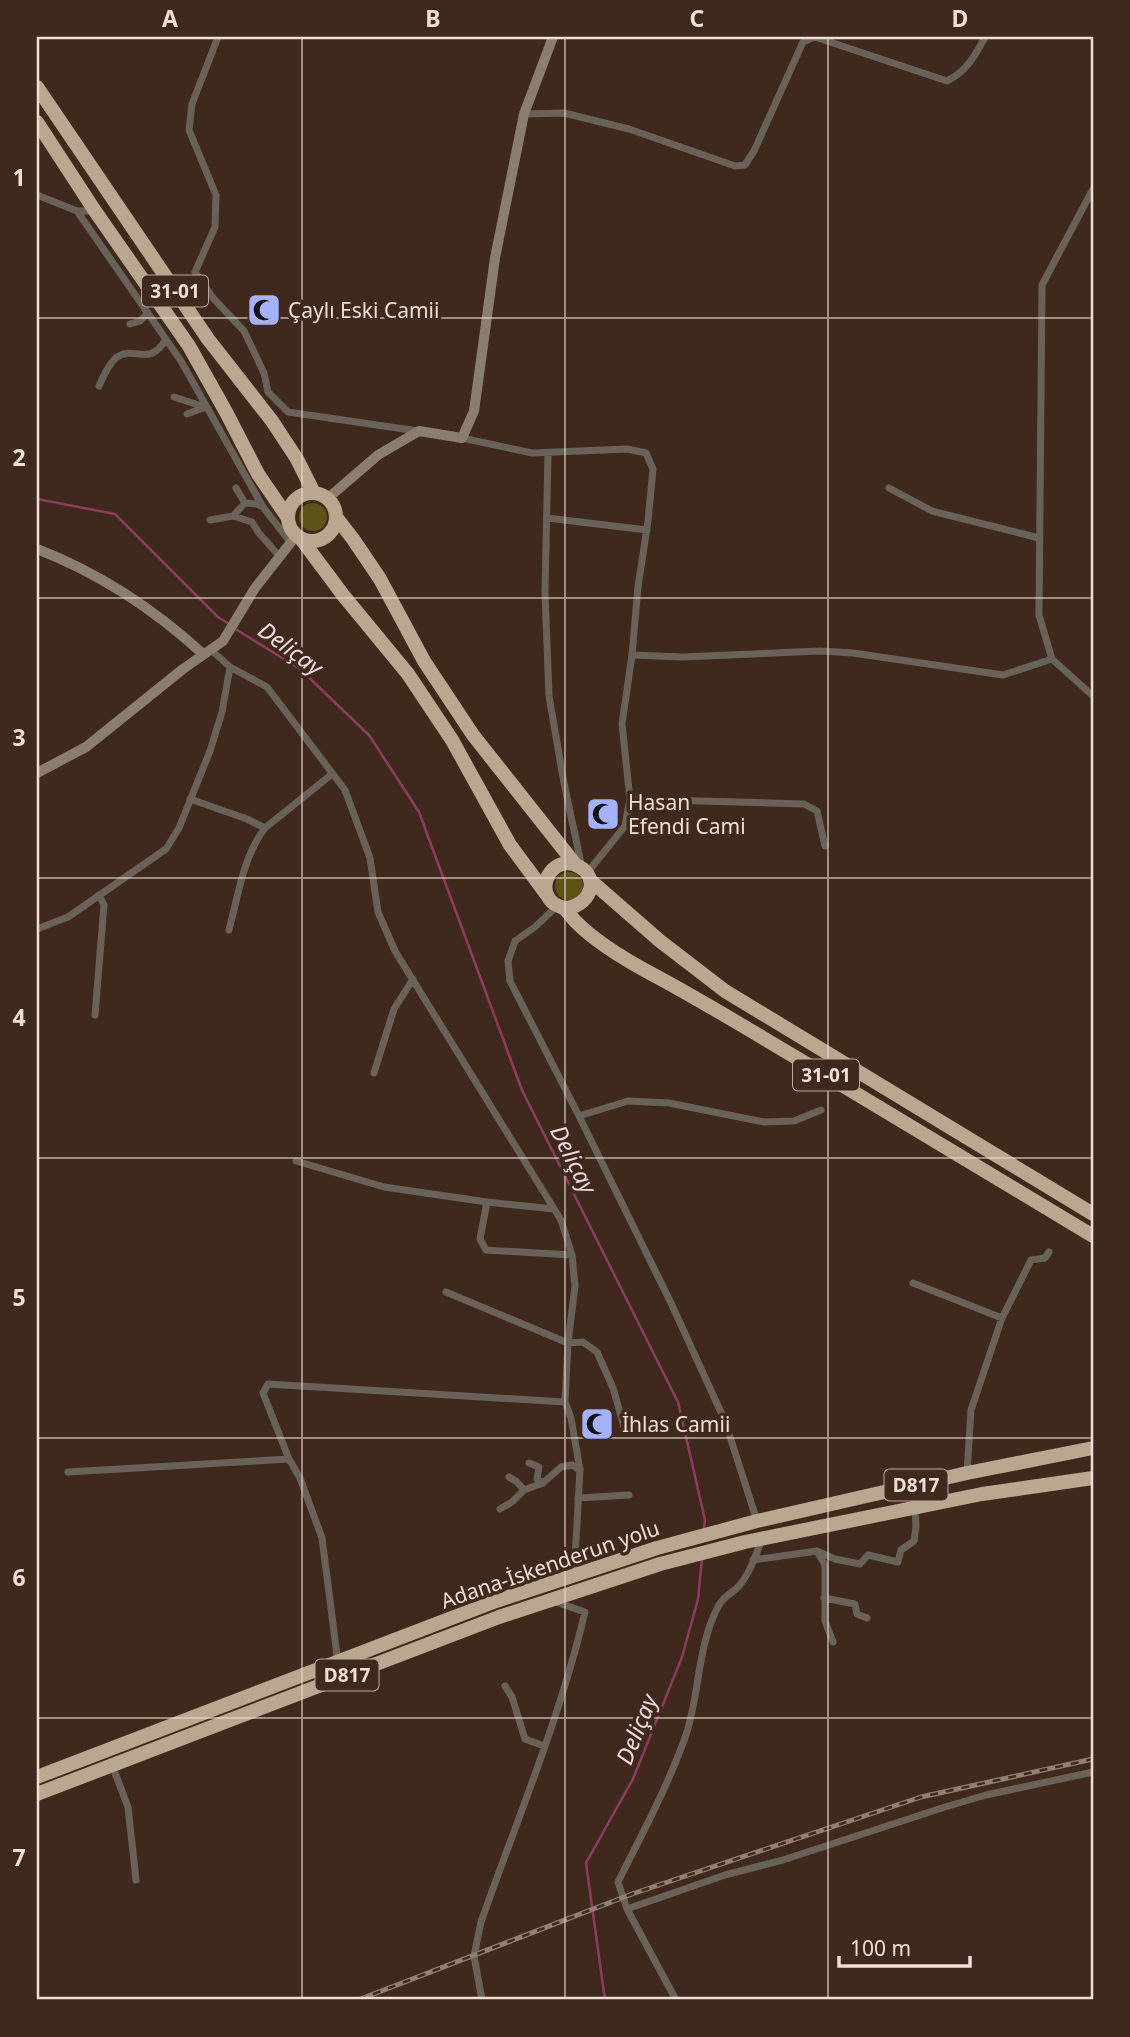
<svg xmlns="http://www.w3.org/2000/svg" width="1130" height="2037" viewBox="0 0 1130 2037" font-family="'Noto Sans',sans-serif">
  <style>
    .green { fill: #5c5317 }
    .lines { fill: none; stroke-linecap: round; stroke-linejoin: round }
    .stream { stroke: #8e3c5f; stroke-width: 2.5 }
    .street { stroke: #696258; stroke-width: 7 }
    .secondary { stroke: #8a7e6e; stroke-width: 10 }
    .highway { stroke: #b9a78f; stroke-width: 14 }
    .rail-casing { stroke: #917e74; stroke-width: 5 }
    .rail { stroke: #3f291d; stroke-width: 2.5; stroke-dasharray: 8; stroke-linecap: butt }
    .grid { fill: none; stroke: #eedfd7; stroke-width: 2; stroke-opacity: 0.55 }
    .labels { text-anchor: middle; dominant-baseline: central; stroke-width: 7; stroke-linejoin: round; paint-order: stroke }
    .shield { fill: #3f291d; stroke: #baa89f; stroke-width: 2 }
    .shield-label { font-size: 19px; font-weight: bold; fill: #eedfd7 }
    .poi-label { font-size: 21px; fill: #eedfd7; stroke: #3f291d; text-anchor: start }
    .street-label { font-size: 21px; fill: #eedfd7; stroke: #3f291d }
    .water-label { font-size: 23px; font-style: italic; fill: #f2d9e1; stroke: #3f291d }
    .neatline { fill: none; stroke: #eedfd7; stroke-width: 2.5 }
    .grid-label { font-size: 23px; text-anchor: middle; font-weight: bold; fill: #eedfd7 }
  </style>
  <rect width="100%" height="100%" fill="#3f291d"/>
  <path class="green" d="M299 517a14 14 0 1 1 28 0a14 14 0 1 1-28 0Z
    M555 886a14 14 0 1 1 28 0a14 14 0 1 1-28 0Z"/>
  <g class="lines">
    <path class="stream" d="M37 499 115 514 218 617 229 624
      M234 628 300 669 369 735 419 812 522 1090 678 1402 705 1520 704 1528
      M605 2000 586 1863 633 1779 682 1657 698 1599 702 1559"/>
    <path class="street" d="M218 37 192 104 189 130 216 195 215 227 195 272 213 298 244 331 264 373 268 392 288 412 418 431
      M815 37 947 81C967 71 975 56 985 37
      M524 114 564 113 629 129 735 166 745 165 754 151 803 42 814 37
      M1093 189 1042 285 1039 615 1052 659 1093 696
      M37 195 77 211H95
      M77 211 181 361 263 507
      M130 324 140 321 148 313
      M99 386C103 377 109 363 117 357 136 345 149 368 166 339
      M174 397 208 408
      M187 414 203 408
      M462 438 532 453 627 449 646 453 653 469 648 521 638 587 632 655 622 724 630 799 625 826 587 873
      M548 453 545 593 549 696 564 783 582 868
      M889 488 932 511 1039 538
      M245 503 257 504 263 507 291 543
      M233 516 245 503 236 488
      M547 518 647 530
      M210 520 233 516 252 522 258 532 280 557
      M210 649 230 667 267 687 345 790 370 858 378 912 395 951 561 1220 572 1255 575 1286 568 1343 565 1402 571 1418 580 1470 574 1575
      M632 655 682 657 820 651 853 653 1003 675 1052 659
      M190 799 247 819 265 828C243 857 238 896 229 930
      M630 799 804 804 817 811 825 846
      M265 828 332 774
      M557 906 535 927 515 941 508 961 510 981 579 1116 671 1303 725 1421 757 1521
      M37 929 68 917 166 849 179 828 210 751 222 712 230 667
      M95 1015 104 905 99 895
      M374 1073 394 1009 413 979
      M579 1116 628 1101 669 1103 764 1122 794 1121 821 1110
      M296 1161 384 1187 487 1202 554 1209
      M487 1202 480 1239 486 1250 572 1255
      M913 1283 1002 1318 971 1410 967 1473
      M446 1292 568 1343 583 1342 597 1352 613 1388 625 1430
      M1002 1318 1031 1260 1045 1258 1049 1252
      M529 1463 539 1467 537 1479 543 1483
      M68 1472 289 1459
      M509 1477 517 1482 524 1490
      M578 1498 629 1495
      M500 1509 512 1502 524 1490 543 1483 561 1467 572 1465 580 1470
      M817 1551 835 1559 860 1564 868 1555 898 1562 901 1550 914 1541 916 1527 915 1508
      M753 1560 817 1551 825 1565V1621L833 1642
      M824 1598 855 1604 857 1614 867 1618
      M338 1663 322 1538 300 1478 289 1459 263 1393 268 1384 565 1402
      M505 1686 512 1697 525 1739 544 1746
      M112 1765 128 1807 136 1880
      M627 1909 725 1875 783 1860 945 1807 986 1795 1093 1772
      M482 2000 474 1956 481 1922C517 1820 560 1718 585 1612L553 1601
      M676 2000 627 1909 618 1882C642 1834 668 1786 686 1735 700 1693 697 1645 719 1605 723 1597 732 1593 738 1587 750 1574 756 1554 762 1539"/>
    <path class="secondary" d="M327 499 378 455 419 431 462 438 474 411 495 258 524 114 553 37
      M37 549C99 573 154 609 203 654
      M37 773 86 747 183 669 223 641 255 588 296 536"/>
    <path class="highway" d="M37 87 208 339 272 421 297 459 314 493
      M37 122 95 211 189 346 226 412 258 474 288 518
      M288 517a24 24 0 1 1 48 0a24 24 0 1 1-48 0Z
      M336 517 353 539 380 579 424 661 473 735 575 864
      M302 540 343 595 408 674 452 740 510 845 547 895
      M590 880 660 941 725 991 1093 1214
      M564 908C589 908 602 878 578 866 556 854 534 884 552 902 556 906 561 906 565 909 569 913 572 918 576 922 597 943 624 959 650 973 701 1000 751 1031 802 1061 899 1119 996 1178 1093 1236
      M37 1777 496 1601 657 1548 757 1521 967 1473 1093 1448
      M37 1794 499 1617 660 1564 745 1542 982 1494 1093 1478"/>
    <defs>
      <path id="rail" d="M358 2000 632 1894 921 1797 1093 1759"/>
    </defs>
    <use href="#rail" class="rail-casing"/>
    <use href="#rail" class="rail"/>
  </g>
  <path class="grid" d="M302 37V2000M565 37V2000M828 37V2000M37 318H1093M37 598H1093M37 878H1093M37 1158H1093M37 1438H1093M37 1718H1093"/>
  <defs>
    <symbol id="mosque-square" viewBox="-11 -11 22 22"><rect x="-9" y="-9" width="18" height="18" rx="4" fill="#a6b1fc" stroke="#3f291d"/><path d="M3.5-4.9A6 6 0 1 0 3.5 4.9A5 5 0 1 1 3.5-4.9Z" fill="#111"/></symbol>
  </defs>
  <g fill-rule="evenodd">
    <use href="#mosque-square" x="245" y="291" width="38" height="38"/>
    <use href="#mosque-square" x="584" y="795" width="38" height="38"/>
    <use href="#mosque-square" x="578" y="1405" width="38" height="38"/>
  </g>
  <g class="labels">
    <g class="shield">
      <rect x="142" y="275.5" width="66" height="31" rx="5"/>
      <rect x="793" y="1059.5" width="66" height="31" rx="5"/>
      <rect x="884.5" y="1469.5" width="63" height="31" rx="5"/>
      <rect x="315.5" y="1659.5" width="63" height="31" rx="5"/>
    </g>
    <g class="shield-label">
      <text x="175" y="291">31-01</text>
      <text x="826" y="1075">31-01</text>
      <text x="916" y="1485">D817</text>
      <text x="347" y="1675">D817</text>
    </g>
    <g class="poi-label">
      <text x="288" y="310">Çaylı Eski Camii</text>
      <text x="628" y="802">Hasan<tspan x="628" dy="24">Efendi Cami</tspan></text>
      <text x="622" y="1424">İhlas Camii</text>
    </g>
    <g class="street-label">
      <text transform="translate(550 1564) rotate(-19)">Adana-İskenderun yolu</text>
    </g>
    <g class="water-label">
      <text transform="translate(291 648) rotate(36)">Deliçay</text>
      <text transform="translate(574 1159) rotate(63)">Deliçay</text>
      <text transform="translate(636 1729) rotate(-68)">Deliçay</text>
    </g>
  </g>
  <rect width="1130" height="2037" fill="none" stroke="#3f291d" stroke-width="77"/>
  <path d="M839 1956v10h131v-10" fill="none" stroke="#eedfd7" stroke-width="3.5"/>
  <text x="850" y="1956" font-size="21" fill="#eedfd7" stroke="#3f291d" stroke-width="5" paint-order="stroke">100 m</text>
  <rect x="38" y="38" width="1054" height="1960" class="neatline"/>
  <g class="grid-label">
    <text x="170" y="27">A</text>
    <text x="433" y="27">B</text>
    <text x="697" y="27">C</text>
    <text x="960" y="27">D</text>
    <text x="19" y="186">1</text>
    <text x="19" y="466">2</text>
    <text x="19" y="746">3</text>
    <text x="19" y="1026">4</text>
    <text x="19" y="1306">5</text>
    <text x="19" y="1586">6</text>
    <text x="19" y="1866">7</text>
  </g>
</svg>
